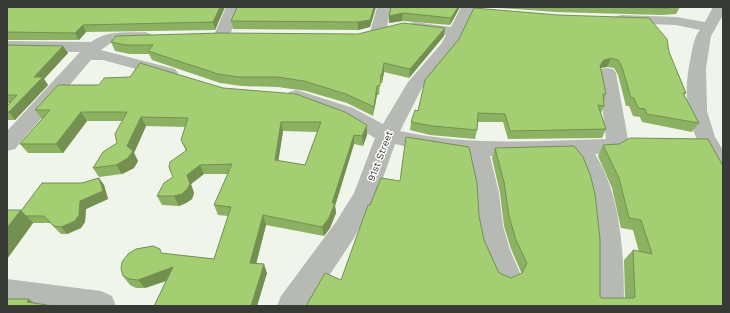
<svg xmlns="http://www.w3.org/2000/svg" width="730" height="313" viewBox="0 0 730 313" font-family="'Work Sans',sans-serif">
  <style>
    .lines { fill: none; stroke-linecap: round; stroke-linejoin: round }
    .minor { fill: #b7b9b5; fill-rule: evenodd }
    .wall { fill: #8db162; fill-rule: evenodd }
    .shaded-wall { fill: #739050 }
    .building { fill: #a4ce72; stroke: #739050; fill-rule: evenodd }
    .labels { text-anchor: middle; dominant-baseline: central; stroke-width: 3; stroke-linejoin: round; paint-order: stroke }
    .street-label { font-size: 10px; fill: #383a36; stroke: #fff }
  </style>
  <rect width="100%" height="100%" fill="#f0f5eb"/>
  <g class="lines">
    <path class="minor" d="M226 7H240L230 35 227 38H217L214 35Z
      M377 7H391L386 32 383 35H373L370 32Z
      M461 7H475L456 46 422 88 400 131C468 146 537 141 606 139L598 73 601 69 607 68 613 69 616 73 628 139 622 149 609 153 595 154C622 197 624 256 624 306H594C596 271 597 179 570 155L490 156 499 193 503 226 510 250 520 273 516 282 506 286 496 282 482 250 477 226 475 193 468 155 416 149 395 144 377 195 354 238 309 306H277L281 296 336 222 354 193 375 138 339 117 289 100 287 96 289 92 296 90 303 92 353 108 383 124 408 82 441 44 446 35 409 30 406 27 409 24 414 22 451 27Z
      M713 7H723V15L711 36 706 68 707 111 715 137 723 150V178L715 176C691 133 680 105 691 56 693 46 694 37 700 30L676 25 622 23 617 22 615 19 617 16 622 15 676 17 705 22Z
      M145 32 151 34 153 37 151 40 111 43 101 50 175 69 178 73 175 77 169 78 103 60H91L15 149 7 151V131L80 52 7 51V41L91 42C106 30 127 33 145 32Z
      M7 279 101 291 112 296 116 306H7Z"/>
  </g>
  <path class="wall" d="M7 7H225L215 30 86 32 79 40H7Z
    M376 7 370 27 358 30 233 29 231 21Z
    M391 7H460L450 25 402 21 389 23V16Z
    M485 7H680L676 14 662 15 556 12Z
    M444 36 409 78 384 72 382 83H380L379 95H377L373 116 347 103 306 91 278 87 242 86 220 83 152 60 149 54H130L115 51 111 42Z
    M7 45 63 46 68 53 44 79 48 85 15 120H8L7 119V106L10 103H7Z
    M669 52 686 93 684 95 699 123 692 132 642 122 640 117 633 116 629 106H626L618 75 614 68 607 67 601 68 606 94 604 100V106L601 113 606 129 602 138 508 139 503 122H478L477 130 475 139 430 135 410 130 411 122 418 111 425 80Z
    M140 63 367 135 363 146 354 144 335 206 336 213 330 228 324 236 266 225 256 264 267 273 257 306H154L167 281 145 288H136L130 285 123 276 162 254 214 259 228 216 218 215 214 205 228 174H204L191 184 194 193 192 199 186 203 179 206 162 205 157 196 173 177 186 151 181 140 185 127 146 126 134 153 138 161 134 168 122 174 99 177 93 168 117 143 122 121H87L63 153H28L20 144 42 119 35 110 99 85 130 77ZM283 131 318 132 305 165 278 161Z
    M603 145 723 306H306L341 280 479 216 484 240 499 273 511 278 521 274V272L511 249 504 226 500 193 492 158 495 148 600 297 602 298H625L624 260 633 250 639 252 633 230 621 228 612 188 598 156Z
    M99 178 104 185 108 199 86 209 85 222 81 228 67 234H61L50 223H33L7 259V210L21 211 82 183Z"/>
  <path class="shaded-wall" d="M220 7H225L215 30 213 22Z
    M374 7H376L370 27 358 30V22Z
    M458 7H460L450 25 451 18Z
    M403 13 402 21 389 23V16Z
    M83 25 86 32 79 40 75 33Z
    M445 28 444 36 409 78 410 69Z
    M63 46 68 53 44 79 48 85 15 120 9 112 34 77Z
    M611 58 607 67 600 68V65L604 60Z
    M384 63V72L382 83V74Z
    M377 86V95L373 116 374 107Z
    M81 112 87 121 63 153 56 144Z
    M141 117 146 126 134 153 138 161 134 168 122 174 116 165 127 146Z
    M281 122 283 131 277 170 275 160Z
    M367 125V135L363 146 362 136Z
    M354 135V144L335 206 336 213 330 228 324 236 322 227 332 203Z
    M200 165 204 174 191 184 194 193 192 199 186 203 179 206 174 196 187 175Z
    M99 178 104 185 108 199 86 209 85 222 81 228 67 234 61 227Z
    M21 210 33 223 7 259V228Z
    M263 215 266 225 254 272 250 263Z
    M264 264 267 273 257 306H251Z
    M173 267 179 276 145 288 138 280Z
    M29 299 37 306 27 302Z"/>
  <path class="building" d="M7 7H220L213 22 83 25 75 33 7 32Z
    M237 7H374L370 20 358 22 231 21Z
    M391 7H458L451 18 403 13 389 16Z
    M632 7H679L665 8Z
    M474 8 558 15 649 18 667 39 669 52 686 93H683L699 123 647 114 645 109 638 108 634 98H631L622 67 618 60 611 58 604 60 600 65 606 94H603L604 106 598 105 606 129 510 131 505 114 478 113 477 130 432 126 411 122 415 110 418 111 425 80 459 39Z
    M403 23 445 28 410 69 384 63 382 74H381L380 86H377L374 107 346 94 304 81 277 77H239L218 74 148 51 153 45H126L111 42 116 36 220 33 358 34Z
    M7 45 63 46 34 77H43L9 112H7V106L17 95H7Z
    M140 63 223 88 296 94 345 112 367 125 362 136 354 135 332 203H335L329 218 322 227 263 215 250 263 264 264 251 306H154L173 267 138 280 129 279 123 276 121 269 122 262 128 254 136 249 153 246 160 249 161 253 214 259 231 207 214 205 232 164 200 165 187 175 190 184 187 189 182 194 174 196H157L164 183 173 177 169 167 170 162 187 150 181 140 188 118 141 117 127 146 133 151 128 158 116 165 93 168 103 152 117 143 115 134 127 112H81L56 144H20L50 110H35L58 85H99L104 78 130 77ZM281 122H321L305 165 275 160Z
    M406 137 469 147 477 183 479 216 484 240 499 273 511 278 522 273 527 263 516 240 509 216 504 182 495 148 574 146 583 157 590 174 595 194 600 239V297L602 298H633L635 297 633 250 652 254 641 220 629 218 619 178 603 145 619 144 630 138 708 139 723 166V306H306L325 273 341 280 368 205H370L381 178 400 181Z
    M99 178 103 191 80 201 79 215 75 221 61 227 54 226 44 216H26L21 211 42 183H82Z
    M7 210H21L7 228Z
    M7 299H29L27 302 53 306H7Z"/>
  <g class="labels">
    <g class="street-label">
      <text transform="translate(380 156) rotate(-69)">91st Street</text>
    </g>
  </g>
  <rect width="730" height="313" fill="none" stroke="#383a36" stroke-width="16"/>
</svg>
